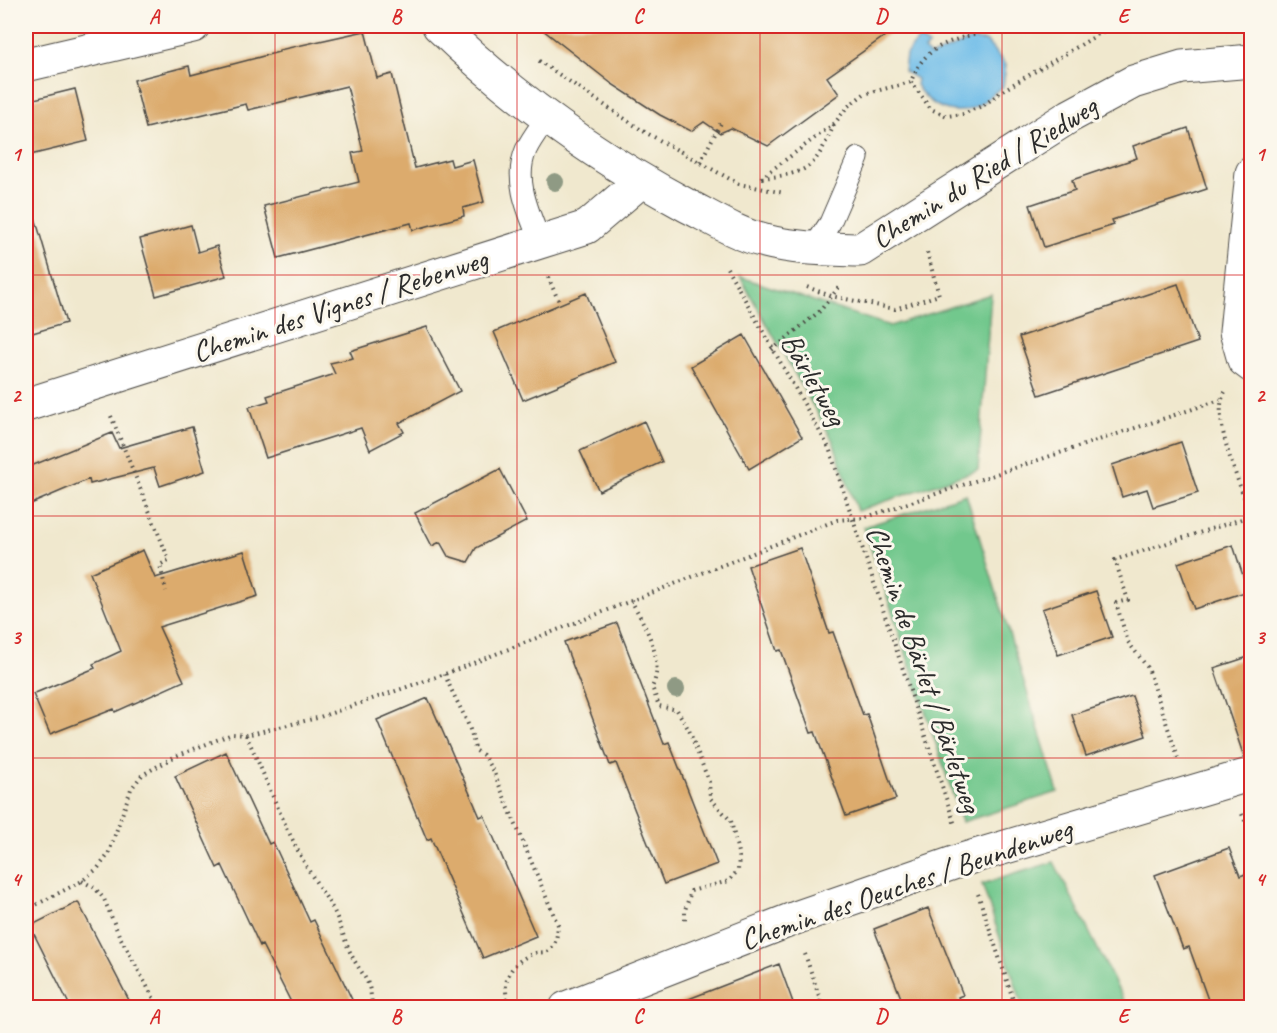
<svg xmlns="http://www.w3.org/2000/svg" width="1277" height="1033" viewBox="0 0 1277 1033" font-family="Caveat,sans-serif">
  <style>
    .green { fill: #72c88d; stroke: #4e7a5c; stroke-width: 1.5 }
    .water { fill: #6dbce8; stroke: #4c748a; stroke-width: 1.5 }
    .building { fill: #dcab6d }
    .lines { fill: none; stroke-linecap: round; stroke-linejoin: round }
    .lane-casing { stroke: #494743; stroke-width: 23 }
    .street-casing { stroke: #494743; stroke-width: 35 }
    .path { stroke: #494743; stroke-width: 4; stroke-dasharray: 1.5 4.5; stroke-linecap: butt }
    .lane { stroke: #fff; stroke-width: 21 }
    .street { stroke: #fff; stroke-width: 33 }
    .tree { fill: #8f9a84 }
    .grid { fill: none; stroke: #d62828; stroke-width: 1.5; stroke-opacity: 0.55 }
    .labels { text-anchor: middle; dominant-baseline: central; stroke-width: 6; stroke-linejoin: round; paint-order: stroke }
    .street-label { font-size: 30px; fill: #2b2b2b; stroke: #fbf7ec }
    .neatline { fill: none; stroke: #d62828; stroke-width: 2 }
    .grid-label { font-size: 20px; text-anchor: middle; font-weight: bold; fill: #d62828 }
  </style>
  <rect width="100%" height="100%" fill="#fbf7ec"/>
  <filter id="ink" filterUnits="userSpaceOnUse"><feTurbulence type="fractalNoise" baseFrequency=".0167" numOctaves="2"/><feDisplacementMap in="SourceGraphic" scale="12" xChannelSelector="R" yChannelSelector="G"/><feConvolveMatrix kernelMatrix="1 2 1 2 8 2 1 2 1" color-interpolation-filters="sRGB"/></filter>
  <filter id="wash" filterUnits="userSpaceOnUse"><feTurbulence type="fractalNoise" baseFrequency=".008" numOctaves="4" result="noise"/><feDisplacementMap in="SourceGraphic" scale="24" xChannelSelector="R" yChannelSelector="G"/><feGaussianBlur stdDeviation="1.35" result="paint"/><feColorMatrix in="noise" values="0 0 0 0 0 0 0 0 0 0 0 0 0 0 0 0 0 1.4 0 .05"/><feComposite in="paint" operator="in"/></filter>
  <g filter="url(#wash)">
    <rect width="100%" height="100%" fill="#f0e8ce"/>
    <path class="green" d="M740 277 890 326 991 294 978 470 857 511 833 441Z
      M966 494 1058 792 962 822 864 527Z
      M1054 862 1127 1007H1023L982 884Z"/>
    <path class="water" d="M919 39 929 45 924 50 931 56 971 40 986 41 1006 65 1003 87C995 91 991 96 984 101 960 121 931 109 916 85L917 79 904 71 906 54Z"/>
    <g id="blocks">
      <path class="building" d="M538 26H899L827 77 839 94 768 146 731 128 720 133 704 122 691 131 660 115 612 84Z
        M365 31 377 78 392 74 415 168 450 159 452 166 473 160 484 202 463 208 464 216 413 230 411 223 278 258 264 206 359 182 352 153 363 151 347 86 248 110 246 104 146 128 134 80 189 66 191 75 279 52V50Z
        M75 89 88 141 26 156V101Z
        M1188 128 1207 189 1112 220 1114 225 1044 247 1030 205 1075 190 1072 180 1137 158 1133 146Z
        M34 214 66 323 26 335V215Z
        M191 225 198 252 217 246 226 276 156 296 140 239Z
        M1178 284 1198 342 1039 395 1019 337Z
        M586 293 615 362 523 400 494 332Z
        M427 327 460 391 399 423 404 432 370 450 361 428 266 458 249 407 269 401 267 396 335 374 330 363 353 358 350 351Z
        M744 335 802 437 749 469 691 366Z
        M644 421 662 462 599 491 580 451Z
        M192 427 205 471 160 486 154 468 90 484 89 479 26 506V468L112 433 119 448Z
        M1181 442 1198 493 1153 507 1147 489 1122 497 1112 465Z
        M500 469 527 521 476 548 468 562 448 556 440 542 432 546 415 513Z
        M1233 545 1248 591 1194 609 1178 563Z
        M800 548 829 633 833 632 863 715 867 714 896 799 846 816 815 732 811 733 781 650 777 651 748 566Z
        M143 550 155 578 244 551 258 596 159 627 184 681 115 712 114 709 50 734 33 694 95 668 93 664 121 651 90 573Z
        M1096 591 1112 637 1058 655 1042 609Z
        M617 623 664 744 669 742 717 864 664 884 616 763 610 765 564 642Z
        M1251 656V756L1244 757 1214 668Z
        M1132 696 1146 736 1086 756 1072 715Z
        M428 698 480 817 484 815 536 936 483 958 431 838 427 840 377 720Z
        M226 752 269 844 273 842 310 922 314 920 356 1008H294L262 945 260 946 222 865 217 868 175 776Z
        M1229 848 1240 876 1251 872V1008H1211L1189 947 1183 949 1155 875Z
        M78 902 133 1008H71L30 926Z
        M928 908 963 995 958 997 962 1008H905L874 929Z
        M779 964 795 1008H673V1005Z"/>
    </g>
  </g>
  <g filter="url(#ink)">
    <use href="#blocks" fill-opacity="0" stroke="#494743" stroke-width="1.5"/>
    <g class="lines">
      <defs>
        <path id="lane" d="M540 241C529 213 513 180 526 150 531 139 539 129 546 119
          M814 247 830 223 858 158"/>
        <path id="street" d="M439 26C513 98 595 156 686 205 710 217 738 235 765 241 795 249 829 249 860 250L1070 116 1133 82 1182 67 1252 61
          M26 65 193 26
          M1252 173 1236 332 1244 360 1252 366
          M26 405 587 227 641 181
          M566 1008 798 917 965 859 1252 774"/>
      </defs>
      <use href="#lane" class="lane-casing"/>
      <use href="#street" class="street-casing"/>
      <path class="path" d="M539 61 643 131 739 184 784 193
        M911 82 931 109 947 116 963 114 984 105 1005 89 1113 26
        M700 162 721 123
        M761 178 835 123 847 107 864 94 911 82C925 40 958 42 995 26
        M762 178C812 173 814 168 835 123
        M727 268 829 448 955 825
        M548 277 560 304
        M807 287 831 296 895 309 939 295 927 252
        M772 350 820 311 839 287
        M1225 392C1209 418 1242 488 1251 516
        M111 416 169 560 160 565 166 591
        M631 600C644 624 666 660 652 687L659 706 677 710 689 730 709 782 710 798 731 821 739 857 738 870 729 881 691 891 685 910V921
        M445 674C454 701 471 720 475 750L483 755 494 773 558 925C557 934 557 945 548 951 545 953 539 952 535 953 511 961 500 981 509 1004
        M246 735C266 778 282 822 305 864 314 880 325 895 334 911 341 925 344 940 351 954 362 977 371 977 372 1008
        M1178 758 1148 668 1128 642 1116 603 1128 600 1115 560 1251 516
        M1242 814 1252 836
        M82 881 95 888 104 899 119 935 159 1008
        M978 894 1016 1008
        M26 910 82 881 98 868 108 855 131 789 142 775 176 756 232 734 246 735 317 718 445 674 837 520 863 518 1220 400
        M805 954 823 1008"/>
      <use href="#lane" class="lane"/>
      <use href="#street" class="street"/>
    </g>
    <g class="tree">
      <circle cx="555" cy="182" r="9"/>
      <circle cx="676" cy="689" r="9"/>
    </g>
  </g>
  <path class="grid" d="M275 26V1008M517 26V1008M760 26V1008M1002 26V1008M26 275H1252M26 516H1252M26 758H1252"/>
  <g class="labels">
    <g class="street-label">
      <text transform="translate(984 172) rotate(-32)">Chemin du Ried / Riedweg</text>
      <text transform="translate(340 305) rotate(-18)">Chemin des Vignes / Rebenweg</text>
      <text transform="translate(814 379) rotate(60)">Bärletweg</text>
      <text transform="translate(924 669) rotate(71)">Chemin de Bärlet / Bärletweg</text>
      <text transform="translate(906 884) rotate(-19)">Chemin des Oeuches / Beundenweg</text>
    </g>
  </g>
  <rect width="1277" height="1033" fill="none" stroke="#fbf7ec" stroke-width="66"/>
  <rect x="33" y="33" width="1211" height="967" class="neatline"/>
  <g class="grid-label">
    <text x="154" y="23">A</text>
    <text x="396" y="23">B</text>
    <text x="638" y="23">C</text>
    <text x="881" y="23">D</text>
    <text x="1123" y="23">E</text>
    <text x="16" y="161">1</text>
    <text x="1260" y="161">1</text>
    <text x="16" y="402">2</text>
    <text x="1260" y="402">2</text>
    <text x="16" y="644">3</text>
    <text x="1260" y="644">3</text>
    <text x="16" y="886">4</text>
    <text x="1260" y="886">4</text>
    <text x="154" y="1023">A</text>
    <text x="396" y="1023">B</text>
    <text x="638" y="1023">C</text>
    <text x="881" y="1023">D</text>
    <text x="1123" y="1023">E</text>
  </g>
</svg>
